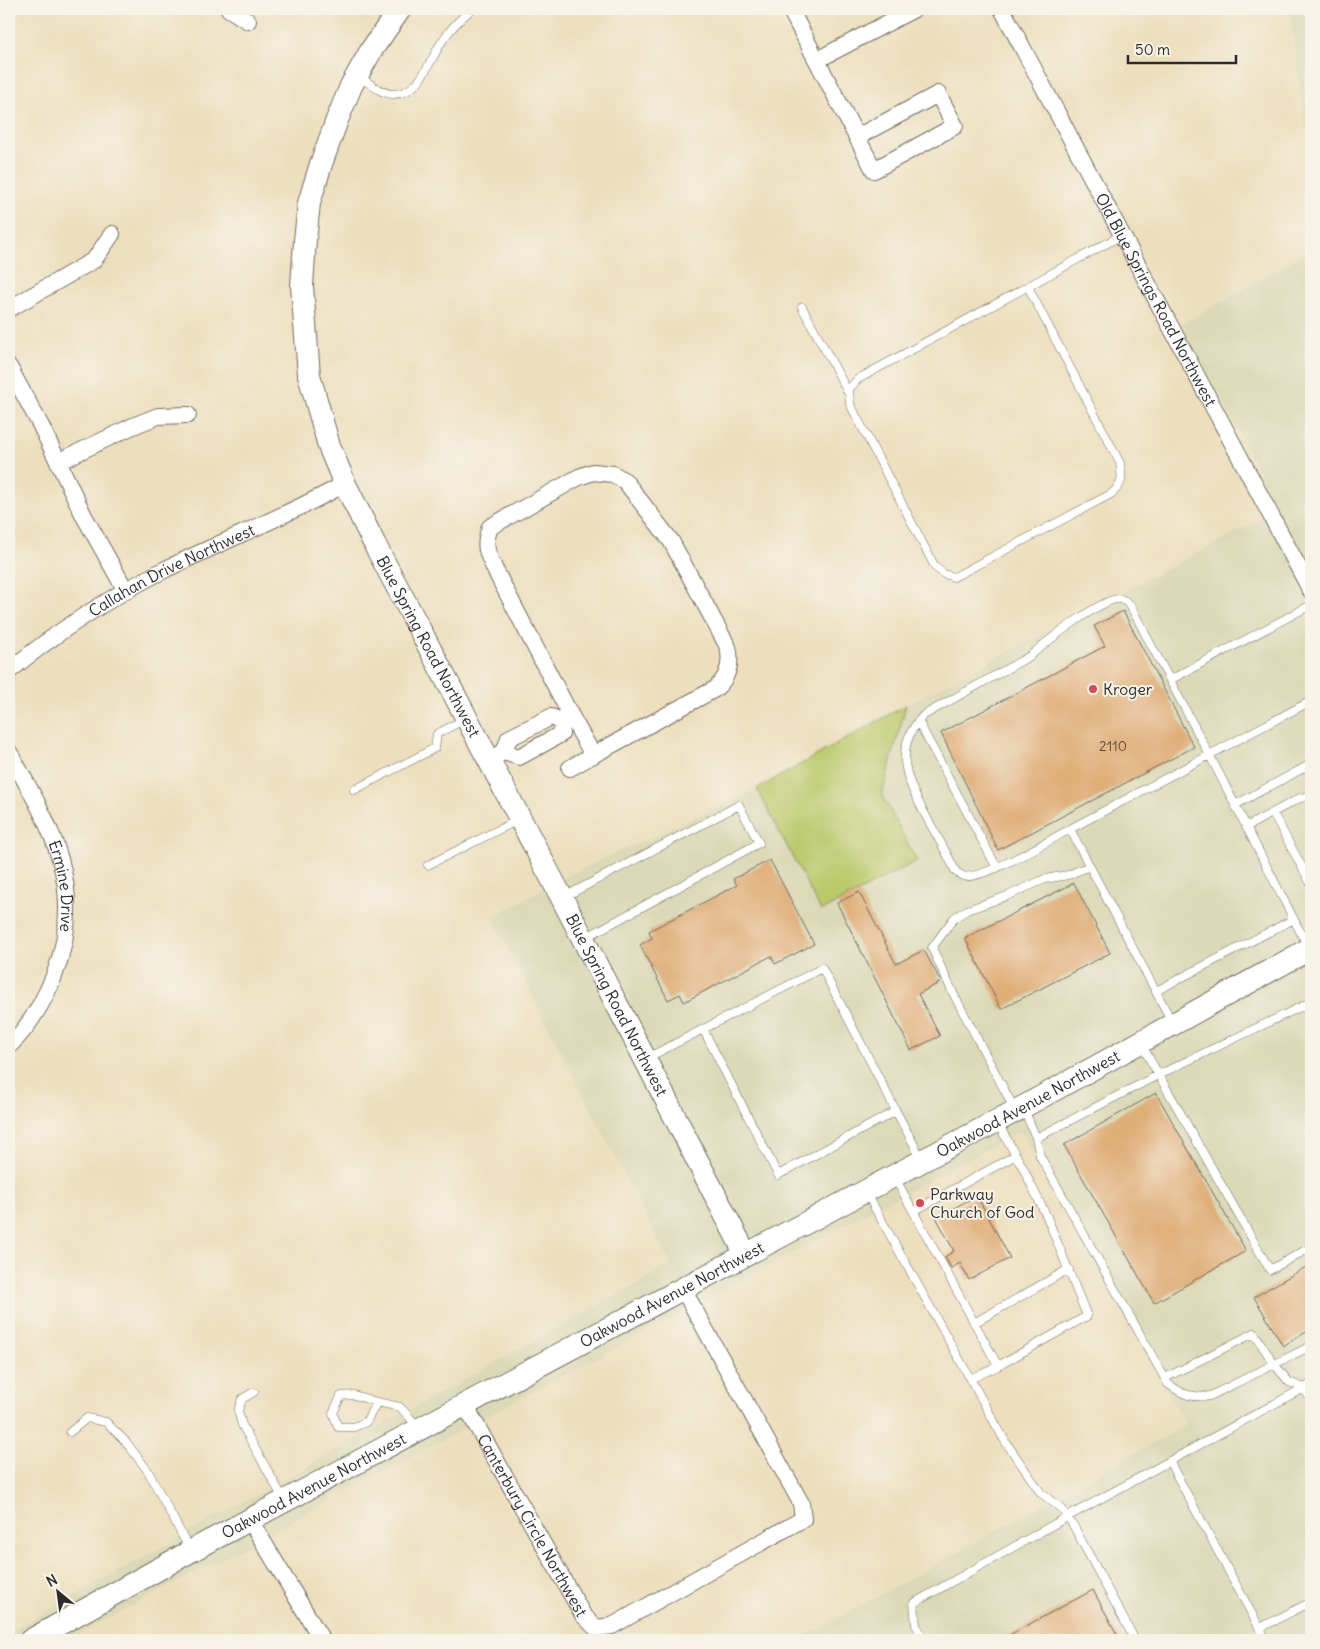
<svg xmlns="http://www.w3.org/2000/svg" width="1320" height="1649" viewBox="0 0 1320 1649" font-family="Delius,sans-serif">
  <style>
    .built { fill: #dbd9b8 }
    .green { fill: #bac96b; stroke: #727a4b }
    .building { fill: #e0ae79 }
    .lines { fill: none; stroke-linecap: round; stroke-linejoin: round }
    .lane-casing { stroke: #6f6a5e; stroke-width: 9 }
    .street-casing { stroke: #6f6a5e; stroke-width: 18 }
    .secondary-casing { stroke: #6f6a5e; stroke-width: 24 }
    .lane { stroke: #fff; stroke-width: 8 }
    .street { stroke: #fff; stroke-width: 16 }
    .secondary { stroke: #fff; stroke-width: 22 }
    .poi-dot { fill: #d1495b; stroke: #f7f3e8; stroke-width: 2 }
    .labels { text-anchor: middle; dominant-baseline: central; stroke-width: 4; stroke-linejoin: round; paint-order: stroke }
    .number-label { font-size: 14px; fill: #584c3e }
    .street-label { font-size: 16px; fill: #2b2b2b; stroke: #f7f3e8 }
    .poi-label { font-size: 16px; fill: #2b2b2b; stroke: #f7f3e8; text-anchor: start }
  </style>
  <rect width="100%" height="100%" fill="#f7f3e8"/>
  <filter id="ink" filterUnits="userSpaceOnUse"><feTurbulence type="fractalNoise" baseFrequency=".02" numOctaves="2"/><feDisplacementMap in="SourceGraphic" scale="10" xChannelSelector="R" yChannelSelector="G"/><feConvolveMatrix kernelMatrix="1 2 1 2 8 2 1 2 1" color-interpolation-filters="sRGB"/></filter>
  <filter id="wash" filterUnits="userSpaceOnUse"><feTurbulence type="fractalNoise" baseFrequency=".0096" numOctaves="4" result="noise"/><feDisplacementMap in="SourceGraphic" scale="20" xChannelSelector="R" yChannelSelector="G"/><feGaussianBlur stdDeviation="1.12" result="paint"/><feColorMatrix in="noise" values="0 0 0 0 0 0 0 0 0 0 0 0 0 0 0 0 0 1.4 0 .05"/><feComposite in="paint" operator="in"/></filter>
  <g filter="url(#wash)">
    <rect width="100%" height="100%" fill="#eddfbe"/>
    <path class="built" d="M1289 9H1311V165Z
      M1311 250V1640H802L801 1639 1186 1425 1020 1131 69 1640H9V1632L671 1265 492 917 564 877 757 789 821 911 917 861 882 795 906 705 1279 510 1182 324Z"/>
    <path class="green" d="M906 705 882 795 917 861 821 911 757 789Z"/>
    <g id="blocks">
      <path class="building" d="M1123 611 1194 747 998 850 941 733 1105 646 1094 626Z
        M770 860 814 944 775 964 771 956 684 1002 680 994 668 1000 640 945 652 938 649 931 737 885 733 879Z
        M1074 883 1110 953 1001 1009 965 938Z
        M859 892 896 964 924 950 941 982 918 994 940 1036 911 1050 837 903Z
        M1156 1093 1246 1251 1154 1303 1064 1145Z
        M977 1196 1010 1258 969 1280 960 1263 951 1268 945 1257 954 1251 936 1217Z
        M1311 1264V1329L1283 1346 1254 1297Z
        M1093 1590 1120 1640H1000Z"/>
    </g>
  </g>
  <g filter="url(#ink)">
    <use href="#blocks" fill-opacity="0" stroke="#6f6a5e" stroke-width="1"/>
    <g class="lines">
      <defs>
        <path id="lane" d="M359 76C368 82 381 94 393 94 421 95 430 58 443 40 451 28 461 18 472 9
          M1028 287 1120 463C1122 479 1124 483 1111 494L954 577 944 574 935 567 850 404 849 389 858 379 1122 235
          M802 307 849 394
          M1170 680 1311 605
          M918 721 997 868
          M354 790 435 748 437 734 465 719
          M1235 805 1311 764
          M1273 813 1311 884
          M1246 827 1300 798 1306 797 1311 799
          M1070 829C1050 840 982 881 963 876 962 876 957 872 956 872 947 854 938 837 928 820 909 784 889 750 924 715L1030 656C1045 643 1101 599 1118 599 1125 599 1127 602 1131 607L1209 754 1308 947
          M428 865 518 820
          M564 897 739 805 759 843 585 938
          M1156 991 1294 919
          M1305 1005 1311 1020
          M1172 1022 1070 829 1311 701
          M1141 1044 1270 1270 1311 1247
          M647 1058 822 968 896 1111 778 1175 703 1029
          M1024 1109 1036 1138 1040 1156 1168 1384C1184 1395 1191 1398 1210 1396L1311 1346
          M1015 1110 953 993 932 948 954 918 967 910 1007 896 1045 879 1068 875 1090 866
          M896 1111 922 1160
          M1036 1138 1158 1075 1311 1002
          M895 1178 998 1366 1087 1316 1047 1217 1022 1166 997 1122
          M867 1194 1005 1441 1041 1493 1062 1509 1073 1525 1135 1640
          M914 1211 1016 1155
          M974 1323 1069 1269
          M1165 1378 1254 1333 1274 1364 1289 1382 1304 1388 1311 1400
          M970 1379 998 1366
          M254 1392 242 1399 238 1411 242 1425 284 1500
          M354 1395 377 1402 366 1422 354 1427H338L333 1413 341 1396Z
          M377 1402 400 1407 419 1428
          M70 1432 87 1418 106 1422 126 1442 148 1471 190 1550
          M1169 1461 1266 1640
          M1260 1628 1311 1602
          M924 1640 916 1625 914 1603 1067 1517 1311 1384"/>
        <g id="street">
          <path d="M229 9 248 21"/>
          <path d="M790 9 874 170 955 126 938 94 857 137"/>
          <path id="s1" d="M1002 9 1311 591"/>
          <path d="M817 60 914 9"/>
          <path d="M9 309 94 260 112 234"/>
          <path d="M9 367 41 426 84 516 126 591"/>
          <path d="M58 462 133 426 158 416 188 415"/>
          <path id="s2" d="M9 671C54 634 109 598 162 571 223 541 286 516 345 484"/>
          <path d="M562 721 571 716 495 570C487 553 483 546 490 527L579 477 593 472 613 474 625 481 671 541 728 647C732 663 728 678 715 689L593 755 571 716"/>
          <path id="s3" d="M9 752C51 826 88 889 54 976 44 1001 29 1027 9 1046"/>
          <path d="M489 760 504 752 509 738 551 717 562 721 561 734 519 757 504 752"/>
          <path d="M570 768 593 755"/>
          <path id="s4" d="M465 1405 583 1615 596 1628 612 1626 803 1519 801 1503 683 1289"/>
          <path d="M250 1520 322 1640"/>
        </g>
        <g id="secondary">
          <path id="s5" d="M400 9 372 49 351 86 337 120 321 164 309 203 305 241 302 286 309 375 329 446 345 484 376 547 562 898 746 1255"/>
          <path id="s6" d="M31 1640 191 1551 1023 1107 1311 948"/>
        </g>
      </defs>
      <use href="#lane" class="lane-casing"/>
      <use href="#street" class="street-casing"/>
      <use href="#secondary" class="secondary-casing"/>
      <use href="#lane" class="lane"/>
      <use href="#street" class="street"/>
      <use href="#secondary" class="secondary"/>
    </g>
  </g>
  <g class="poi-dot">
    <circle cx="1093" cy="689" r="5"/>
    <circle cx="920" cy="1203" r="5"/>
  </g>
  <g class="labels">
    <g class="number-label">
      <text x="1113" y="746">2110</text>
    </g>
    <g class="street-label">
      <text stroke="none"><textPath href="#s1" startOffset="329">Old Blue Springs Road Northwest</textPath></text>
      <text stroke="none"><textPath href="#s2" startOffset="192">Callahan Drive Northwest</textPath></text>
      <text stroke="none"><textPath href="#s5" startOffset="686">Blue Spring Road Northwest</textPath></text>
      <text stroke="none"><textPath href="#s3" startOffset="146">Ermine Drive</textPath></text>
      <text stroke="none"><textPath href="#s5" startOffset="1091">Blue Spring Road Northwest</textPath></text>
      <text stroke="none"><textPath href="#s6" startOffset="1132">Oakwood Avenue Northwest</textPath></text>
      <text stroke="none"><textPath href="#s6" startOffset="728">Oakwood Avenue Northwest</textPath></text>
      <text stroke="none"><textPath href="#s6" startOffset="322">Oakwood Avenue Northwest</textPath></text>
      <text stroke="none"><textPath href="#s4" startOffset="138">Canterbury Circle Northwest</textPath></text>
    </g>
    <g class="poi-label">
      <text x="1103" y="689">Kroger</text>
      <text x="930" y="1194">Parkway<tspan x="930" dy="18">Church of God</tspan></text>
    </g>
  </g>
  <rect width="1320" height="1649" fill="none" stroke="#f7f3e8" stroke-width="30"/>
  <g transform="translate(58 1592) rotate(331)" stroke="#f7f3e8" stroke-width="4" paint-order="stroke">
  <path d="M0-4L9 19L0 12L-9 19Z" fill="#2b2b2b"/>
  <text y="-8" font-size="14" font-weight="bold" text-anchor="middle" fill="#2b2b2b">N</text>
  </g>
  <path d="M1128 55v8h108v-8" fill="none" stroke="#2b2b2b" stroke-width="2.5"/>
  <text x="1135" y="55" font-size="15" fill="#2b2b2b" stroke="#f7f3e8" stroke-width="4" paint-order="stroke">50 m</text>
</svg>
